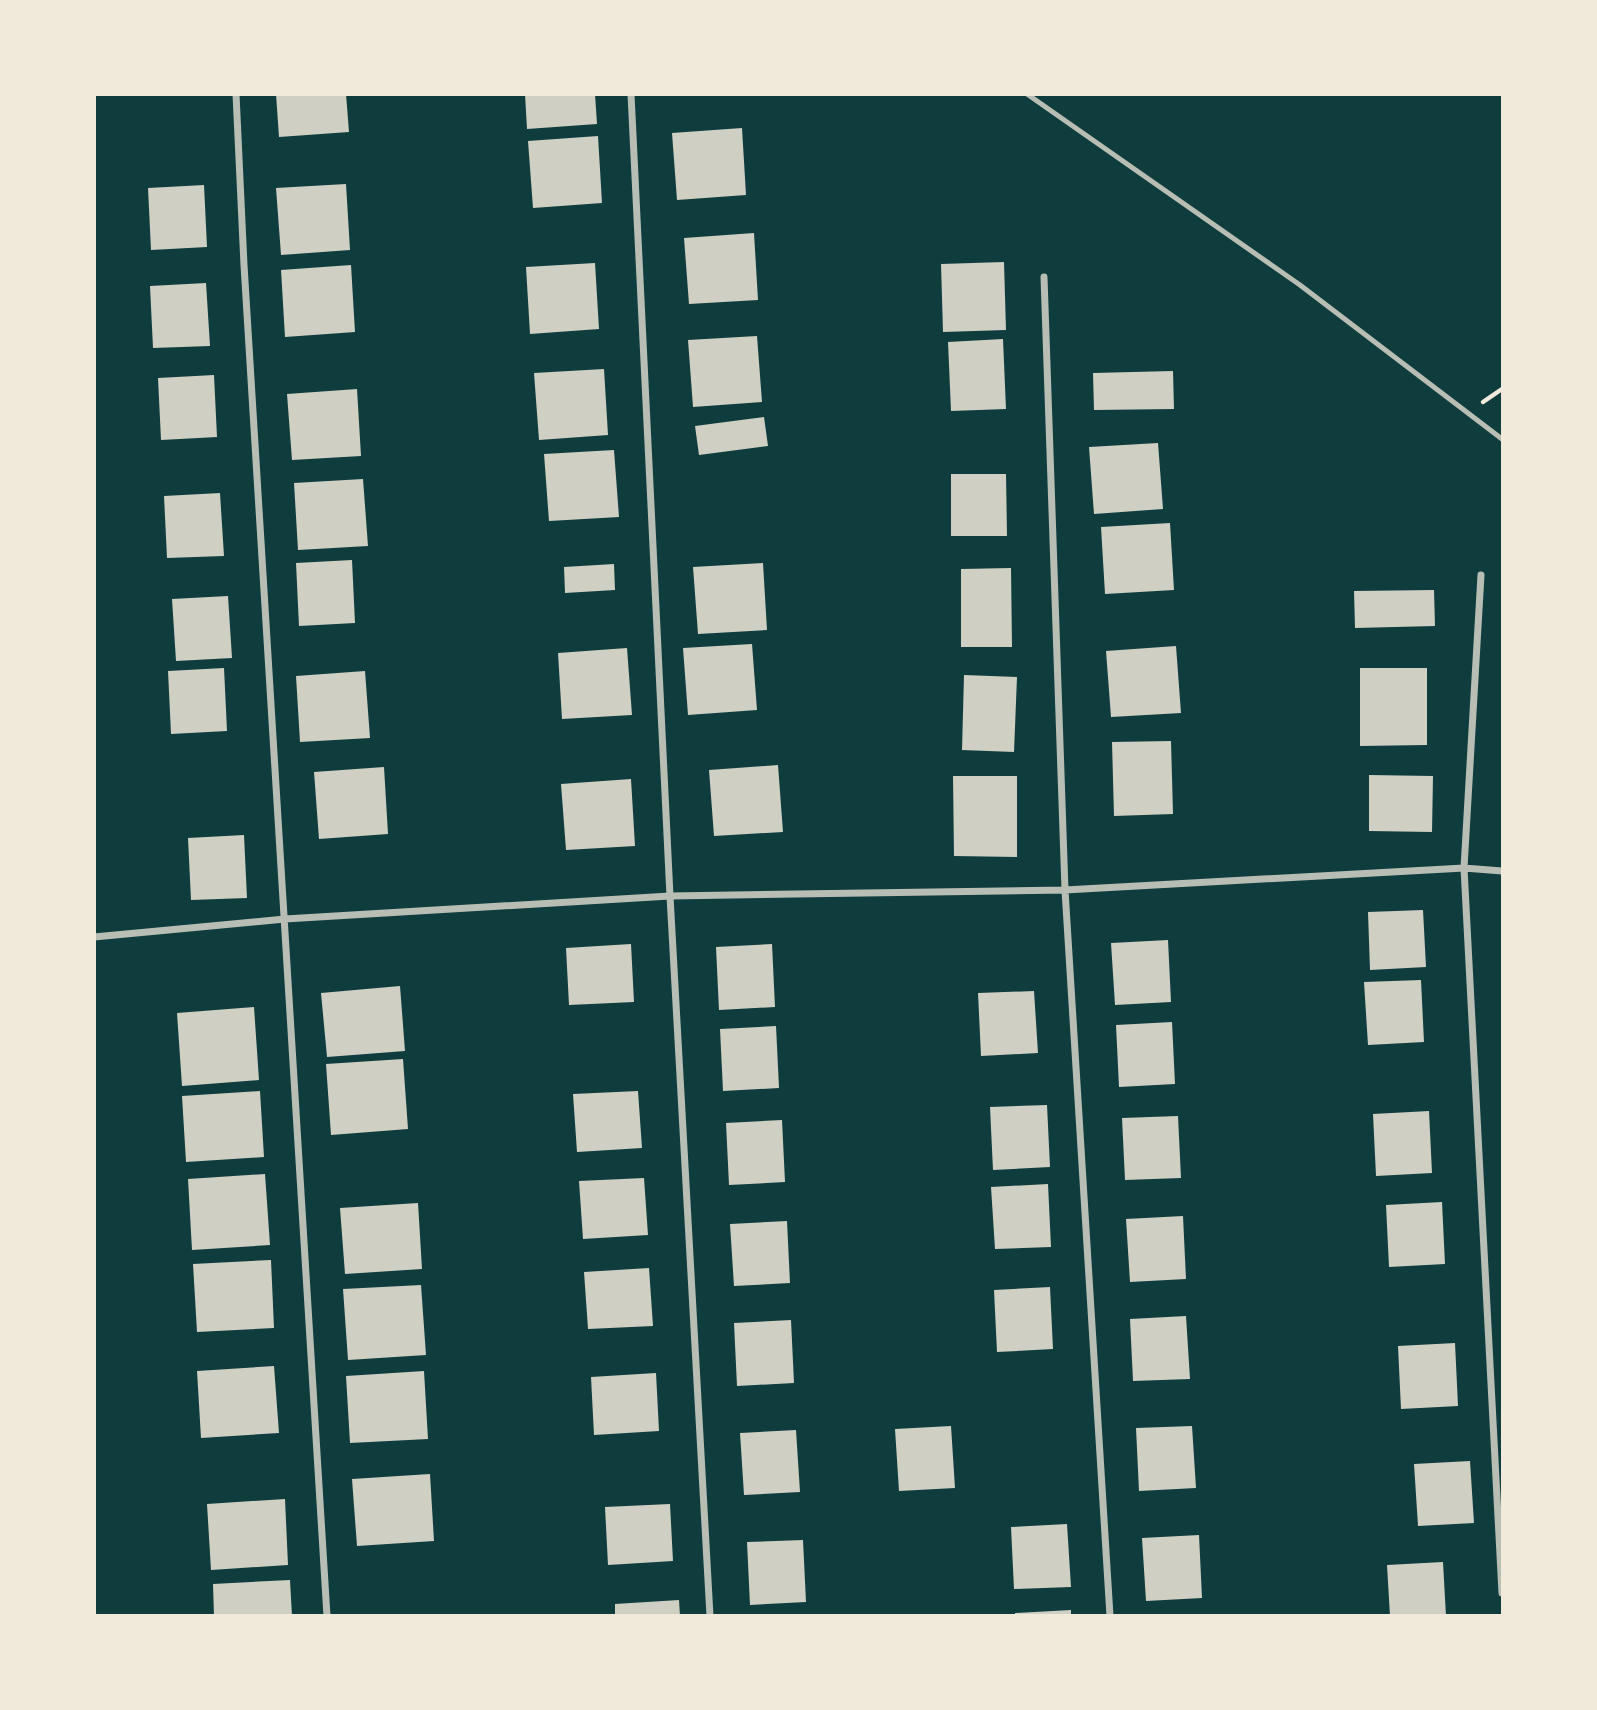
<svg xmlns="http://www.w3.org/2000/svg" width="1597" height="1710" viewBox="0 0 1597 1710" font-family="Roboto,sans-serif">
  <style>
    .building { fill: #cfcfc3 }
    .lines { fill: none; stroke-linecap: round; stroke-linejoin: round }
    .path { stroke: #f1e9da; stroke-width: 4.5 }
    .service { stroke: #b8beb3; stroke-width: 5 }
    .minor { stroke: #b8beb3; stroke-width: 7 }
  </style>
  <rect width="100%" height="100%" fill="#0f3d3e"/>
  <path class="building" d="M276 94H346L349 132 279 137Z
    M525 94H595L597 124 527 129Z
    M742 128 746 195 677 200 672 133Z
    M598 136 602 203 533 208 528 141Z
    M346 184 350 250 281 255 276 188Z
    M204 185 207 247 151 250 148 188Z
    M754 233 758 300 689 304 684 238Z
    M1004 262 1006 330 943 332 941 264Z
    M595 263 599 329 530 334 526 267Z
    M351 265 355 332 285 337 281 270Z
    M206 283 210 346 153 348 150 286Z
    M757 336 762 402 693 407 688 340Z
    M1003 339 1006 409 951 411 948 342Z
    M604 369 608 435 539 440 534 373Z
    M1173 371 1174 409 1094 410 1093 373Z
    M214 375 217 437 161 440 158 378Z
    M357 389 361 456 292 460 287 394Z
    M764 417 768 446 699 455 695 426Z
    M1158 443 1163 509 1094 514 1089 447Z
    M614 450 619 517 549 521 544 454Z
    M951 474H1006L1007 536H951Z
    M363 479 368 546 298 550 294 483Z
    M220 493 224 556 167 558 164 496Z
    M1170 523 1174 590 1105 594 1101 527Z
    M352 560 355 623 299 626 296 563Z
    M763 563 767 630 698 634 693 567Z
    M614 564 615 590 565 593 564 567Z
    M1011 568 1012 647H961V569Z
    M1434 590 1435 626 1355 628 1354 591Z
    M228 596 232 658 176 661 172 599Z
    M752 644 757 710 688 715 683 648Z
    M1176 646 1181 713 1111 717 1106 651Z
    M627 648 632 715 562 719 558 653Z
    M224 668 227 731 171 734 168 671Z
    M1360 668H1427V745L1360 746Z
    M365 671 370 738 300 742 296 676Z
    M964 675 1017 677 1014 752 962 750Z
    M1171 741 1173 814 1114 816 1112 742Z
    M778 765 783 832 714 836 709 770Z
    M384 767 388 834 319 839 314 772Z
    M1369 775 1433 776 1432 832 1369 831Z
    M953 776H1017V857L954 856Z
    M631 779 635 846 566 850 561 784Z
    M244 835 247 898 191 900 188 838Z
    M1423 910 1426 967 1370 970 1368 912Z
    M1168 940 1171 1002 1115 1005 1111 943Z
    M631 944 634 1002 569 1005 566 948Z
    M772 944 775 1007 719 1010 716 947Z
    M1421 980 1424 1042 1368 1045 1364 982Z
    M400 986 405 1051 327 1057 321 993Z
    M1034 991 1038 1053 981 1056 978 993Z
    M254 1007 259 1080 182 1086 177 1013Z
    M1172 1022 1175 1084 1119 1087 1116 1025Z
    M776 1026 779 1088 723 1091 720 1029Z
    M403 1059 408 1129 331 1135 326 1064Z
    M260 1091 264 1157 186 1162 182 1096Z
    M638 1091 642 1148 577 1152 573 1094Z
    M1047 1105 1050 1167 993 1170 990 1107Z
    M1429 1111 1432 1173 1376 1176 1373 1114Z
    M1178 1116 1181 1178 1125 1180 1122 1118Z
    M782 1120 785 1182 729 1185 726 1123Z
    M265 1174 270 1245 192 1250 188 1179Z
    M644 1178 648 1235 583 1239 579 1181Z
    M1048 1184 1051 1247 995 1249 991 1187Z
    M1442 1202 1445 1264 1389 1267 1386 1205Z
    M418 1203 422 1269 345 1274 340 1208Z
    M1183 1216 1186 1279 1130 1282 1126 1219Z
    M787 1221 790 1283 734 1286 730 1224Z
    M271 1260 274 1328 197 1332 193 1264Z
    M649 1268 653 1326 588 1329 584 1272Z
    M421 1285 426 1355 348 1360 343 1289Z
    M1050 1287 1053 1349 997 1352 994 1290Z
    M1186 1316 1190 1379 1133 1381 1130 1319Z
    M791 1320 794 1383 737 1386 734 1323Z
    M1455 1343 1458 1406 1401 1409 1398 1346Z
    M274 1366 279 1433 201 1438 197 1371Z
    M424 1371 428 1439 350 1443 346 1376Z
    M656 1373 659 1431 594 1435 591 1377Z
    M951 1426 955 1488 899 1491 895 1429Z
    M1192 1426 1196 1488 1139 1491 1136 1428Z
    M796 1430 800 1492 744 1495 740 1433Z
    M1470 1461 1474 1523 1418 1526 1414 1464Z
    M430 1474 434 1541 357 1546 352 1479Z
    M285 1499 288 1565 211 1570 207 1504Z
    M670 1504 673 1561 608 1565 605 1507Z
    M1067 1524 1071 1587 1014 1589 1011 1527Z
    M1199 1535 1202 1598 1146 1601 1142 1538Z
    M803 1540 806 1602 750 1605 747 1542Z
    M1443 1562 1446 1616H1390L1387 1565Z
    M290 1580 292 1616H214L213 1584Z
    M679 1600 680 1616H615V1604Z
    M1071 1610V1616H1015V1613Z"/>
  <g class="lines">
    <path class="path" d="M1483 402 1502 389"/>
    <path class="service" d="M1027 94 1300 285 1502 439"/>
    <path class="minor" d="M236 94 244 265 327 1616
      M631 94 670 896 710 1616
      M1044 277 1065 890 1110 1616
      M1481 575 1464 868 1502 1593
      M94 937 285 919 670 896 1065 890 1464 868 1502 871"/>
  </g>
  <rect width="1597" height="1710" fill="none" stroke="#f1e9da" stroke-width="192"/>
</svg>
